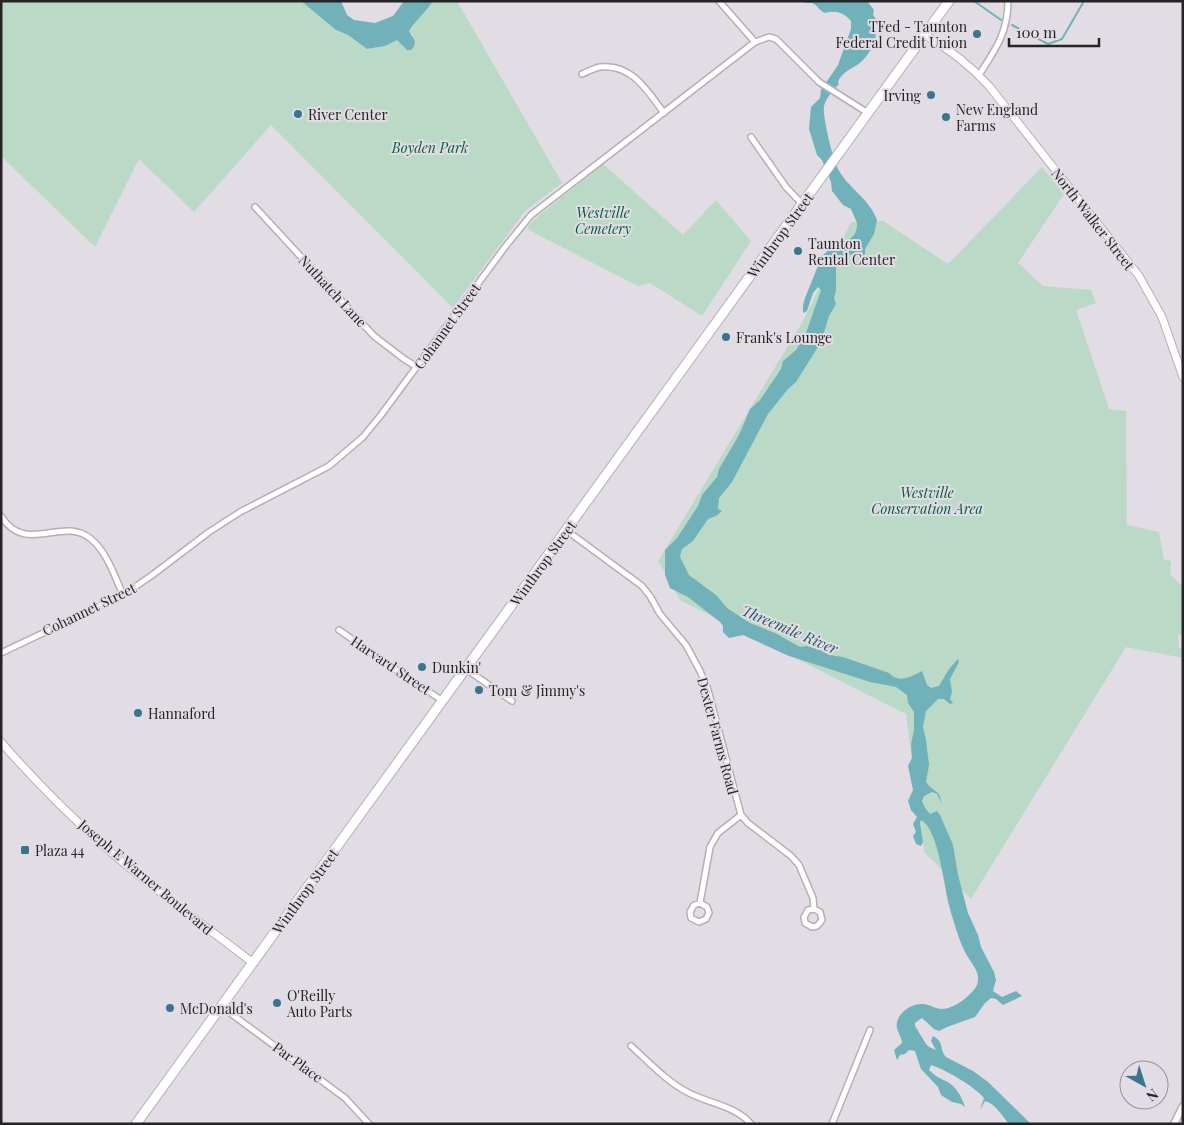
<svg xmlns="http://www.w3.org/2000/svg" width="1184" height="1125" viewBox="0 0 1184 1125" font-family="'Playfair Display',serif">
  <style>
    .green { fill: #badac7 }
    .water { fill: #71b1ba }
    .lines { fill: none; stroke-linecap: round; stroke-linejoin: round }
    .stream { stroke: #71b1ba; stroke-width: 2 }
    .minor-casing { stroke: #b4afb7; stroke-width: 8 }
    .tertiary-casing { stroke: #b4afb7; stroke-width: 9 }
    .secondary-casing { stroke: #b4afb7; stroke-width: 9 }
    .trunk-casing { stroke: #b4afb7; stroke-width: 11 }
    .minor { stroke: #fff; stroke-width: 5 }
    .tertiary { stroke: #fff; stroke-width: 6 }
    .secondary { stroke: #fff; stroke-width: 7 }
    .trunk { stroke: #fff; stroke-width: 9 }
    .poi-dot { fill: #39768d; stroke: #e2dce4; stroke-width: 2 }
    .labels { text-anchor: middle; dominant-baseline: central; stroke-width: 4; stroke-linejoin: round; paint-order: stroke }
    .poi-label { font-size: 14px; fill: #252326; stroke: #e2dce4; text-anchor: start }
    .park-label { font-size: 14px; font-style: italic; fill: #005e3c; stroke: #e2dce4 }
    .street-label { font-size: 14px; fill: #252326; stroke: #e2dce4 }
    .water-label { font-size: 15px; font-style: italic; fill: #255c62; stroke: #e2dce4 }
  </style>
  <rect width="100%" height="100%" fill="#e2dce4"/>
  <path class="green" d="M1 1H301L336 30 348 35 367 49 385 46 397 39 407 50H411L413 35 409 32C416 20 426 12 433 1H457L562 183 525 211 453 308 271 125 194 212 139 159 95 247 1 156Z
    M603 164 683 235 716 200 751 241 702 316 650 283 638 286 538 235 527 228 536 218Z
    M1042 167 1064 194 1018 263 1043 286 1091 290 1096 303 1076 310 1109 409 1126 411 1127 525 1159 532 1164 560 1171 561 1170 574 1183 587V634L1178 636 1179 648 1183 650V658L1126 647 971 899 924 852 906 714 680 600 658 561 803 321 851 222 883 221 948 264Z"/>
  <path class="water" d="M301 1H341L347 15 354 20 375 23 393 16 404 1H433C426 12 416 20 409 31L415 41 414 46 411 50H407L397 40 385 46 367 49 348 35 336 30Z
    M805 1H867L874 10 873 15 876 19C874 26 877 36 875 42 873 47 865 59 861 62 853 69 842 71 838 82L839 84C833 91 827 96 824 106 822 114 833 161 838 169 848 188 869 198 877 220L874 234 865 249V254L863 256 847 254 836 266V291L834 298 836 304 829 316 821 342 796 382 788 389 768 414 732 482 719 498 718 509 722 511 716 516 708 519 693 541 682 549 680 557 689 575 716 595 727 608 750 623 775 633 800 647 807 646 822 651 829 655 843 657 889 673C900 684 910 677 922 671L927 685 931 688 939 686 949 669 958 659 959 662 950 679 952 692 950 699 953 703 950 704 944 699H938L926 711 923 727 926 740 929 765 926 782 929 786 939 794 942 804 937 794 932 792 924 796 922 801 925 808 930 814 937 811 940 815 953 845 958 875 968 913 978 935 981 947 994 972 996 980 993 991 1002 997 1016 991 1022 996 1003 1005 996 999 991 998 985 1003 975 1017 947 1027 939 1031 934 1029 922 1018 915 1023V1026L926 1044 929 1047 936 1050 931 1041 933 1036C945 1043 939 1049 946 1057L973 1071 988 1082 1031 1124H1009C1002 1116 996 1104 985 1101L980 1110 984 1098C974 1086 946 1070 931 1065L929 1070C935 1076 939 1078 946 1081 956 1086 962 1097 965 1107L961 1104 952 1102 941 1095 938 1087 921 1069 915 1051 909 1050 905 1054 900 1055 897 1060 894 1050 902 1043C902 1036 895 1030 897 1022 900 1010 916 1001 928 1005 932 1006 937 1009 942 1009 954 1009 970 996 976 987 978 984 978 979 978 976 976 967 969 960 965 952 959 940 954 923 950 909 944 889 939 829 921 820L920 823 923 842 921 846 916 844 913 836 916 832 913 824 917 817 911 810 908 801 913 790 908 766 912 758 911 745 914 729V712L908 703 907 695 896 687 870 682 789 656 743 635 729 638 723 632V626L720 622 688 597 670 588 665 575V550L677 538 698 506 702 495 717 477 719 469 739 435 750 409 760 400 781 369 783 361 796 350 806 333 821 290 818 287 813 293 807 311 803 313V305L805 298 822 256 833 246 850 239 855 234 857 227V223L851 209 843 205 832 191 831 182 822 160 817 155 809 129 811 107 820 98 821 90 838 65 851 29V21C844 12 834 10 825 13 815 8 818 1 804 3Z"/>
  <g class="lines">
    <path class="stream" d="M974 1 1001 20
      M1012 25 1048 44 1062 39 1084 1"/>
    <defs>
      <path id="minor" d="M719 1 755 42
        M582 74C587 72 594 68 600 67 632 63 648 92 664 113
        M979 75C995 50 1008 33 1008 1
        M751 137 786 187 802 204
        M255 207 374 336 404 359 417 367
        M1 516C26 556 63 515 91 539 107 552 115 577 123 595
        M566 530 642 586 650 596 660 614 686 645 700 671 708 690 741 815 748 823 791 856 799 865 813 898 814 909 808 910 804 917 805 923 812 927 817 926 822 920 820 912 814 909
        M339 630 405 676 443 701
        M1 653 123 595 151 576 209 532 240 512 329 466 363 437 381 415 505 247 531 215 755 42 769 37 776 39 819 82 868 113
        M466 669 512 701
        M700 903 694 905 690 912 691 918 699 922 706 919 709 913 707 907 700 903 710 847 718 833 741 815
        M222 1007 345 1098 369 1124
        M631 1046C649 1062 667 1082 689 1093 708 1103 736 1106 751 1124
        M832 1124 870 1030"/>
      <path id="tertiary" d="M1174 1124 1183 1106"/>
      <path id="secondary" d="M925 35C949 49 970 65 989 86L1139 276 1162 317 1183 377
        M1 742C34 780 69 815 106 848 153 889 204 925 253 963"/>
      <path id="trunk" d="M136 1124 949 1"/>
    </defs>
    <use href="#minor" class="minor-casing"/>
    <use href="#tertiary" class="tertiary-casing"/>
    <use href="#secondary" class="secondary-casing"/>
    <use href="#trunk" class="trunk-casing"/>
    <use href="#minor" class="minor"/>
    <use href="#tertiary" class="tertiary"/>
    <use href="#secondary" class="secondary"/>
    <use href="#trunk" class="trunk"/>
  </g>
  <g class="poi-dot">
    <circle cx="977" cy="34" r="5"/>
    <circle cx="931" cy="95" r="5"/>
    <circle cx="298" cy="114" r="5"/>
    <circle cx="946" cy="117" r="5"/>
    <circle cx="798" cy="251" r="5"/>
    <circle cx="726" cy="337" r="5"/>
    <circle cx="422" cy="667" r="5"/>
    <circle cx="479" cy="690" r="5"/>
    <circle cx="138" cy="713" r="5"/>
    <rect x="20" y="845" width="10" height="10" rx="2.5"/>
    <circle cx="277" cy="1003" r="5"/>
    <circle cx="170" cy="1008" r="5"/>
  </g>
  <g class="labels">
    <g class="poi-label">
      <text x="967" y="26" text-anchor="end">TFed - Taunton<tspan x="967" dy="16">Federal Credit Union</tspan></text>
      <text x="921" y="95" text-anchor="end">Irving</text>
      <text x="956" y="109">New England<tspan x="956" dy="16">Farms</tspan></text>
      <text x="308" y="114">River Center</text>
      <text x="808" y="243">Taunton<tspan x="808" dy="16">Rental Center</tspan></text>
      <text x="736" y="337">Frank's Lounge</text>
      <text x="432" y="667">Dunkin'</text>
      <text x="489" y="690">Tom &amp; Jimmy's</text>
      <text x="148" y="713">Hannaford</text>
      <text x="35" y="850">Plaza 44</text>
      <text x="287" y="995">O'Reilly<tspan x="287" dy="16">Auto Parts</tspan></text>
      <text x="180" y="1008">McDonald's</text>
    </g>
    <g class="park-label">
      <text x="430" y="147">Boyden Park</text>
      <text x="603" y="212">Westville<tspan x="603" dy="16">Cemetery</tspan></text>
      <text x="927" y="492">Westville<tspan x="927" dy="16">Conservation Area</tspan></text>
    </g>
    <g class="street-label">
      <text transform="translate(1093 219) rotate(52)">North Walker Street</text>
      <text transform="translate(780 235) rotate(-54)">Winthrop Street</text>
      <text transform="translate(333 291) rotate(47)">Nuthatch Lane</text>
      <text transform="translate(447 326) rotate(-54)">Cohannet Street</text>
      <text transform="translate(543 563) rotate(-54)">Winthrop Street</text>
      <text transform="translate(89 609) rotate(-26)">Cohannet Street</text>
      <text transform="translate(391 665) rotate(34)">Harvard Street</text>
      <text transform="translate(718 736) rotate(75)">Dexter Farms Road</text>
      <text transform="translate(146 877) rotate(40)">Joseph E Warner Boulevard</text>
      <text transform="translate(305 891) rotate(-54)">Winthrop Street</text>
      <text transform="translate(298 1062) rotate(36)">Par Place</text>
    </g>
    <g class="water-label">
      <text transform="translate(790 629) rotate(23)">Threemile River</text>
    </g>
  </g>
  <rect width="1184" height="1125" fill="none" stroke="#252326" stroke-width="5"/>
  <g transform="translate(1144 1085) rotate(141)"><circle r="24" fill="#e2dce4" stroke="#969298"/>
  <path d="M0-4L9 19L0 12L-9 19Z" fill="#39768d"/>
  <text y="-8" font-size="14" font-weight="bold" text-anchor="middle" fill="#252326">N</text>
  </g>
  <path d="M1009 38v8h90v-8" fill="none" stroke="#252326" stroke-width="2.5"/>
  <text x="1016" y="38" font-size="15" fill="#252326" stroke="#e2dce4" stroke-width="4" paint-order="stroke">100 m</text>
</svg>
